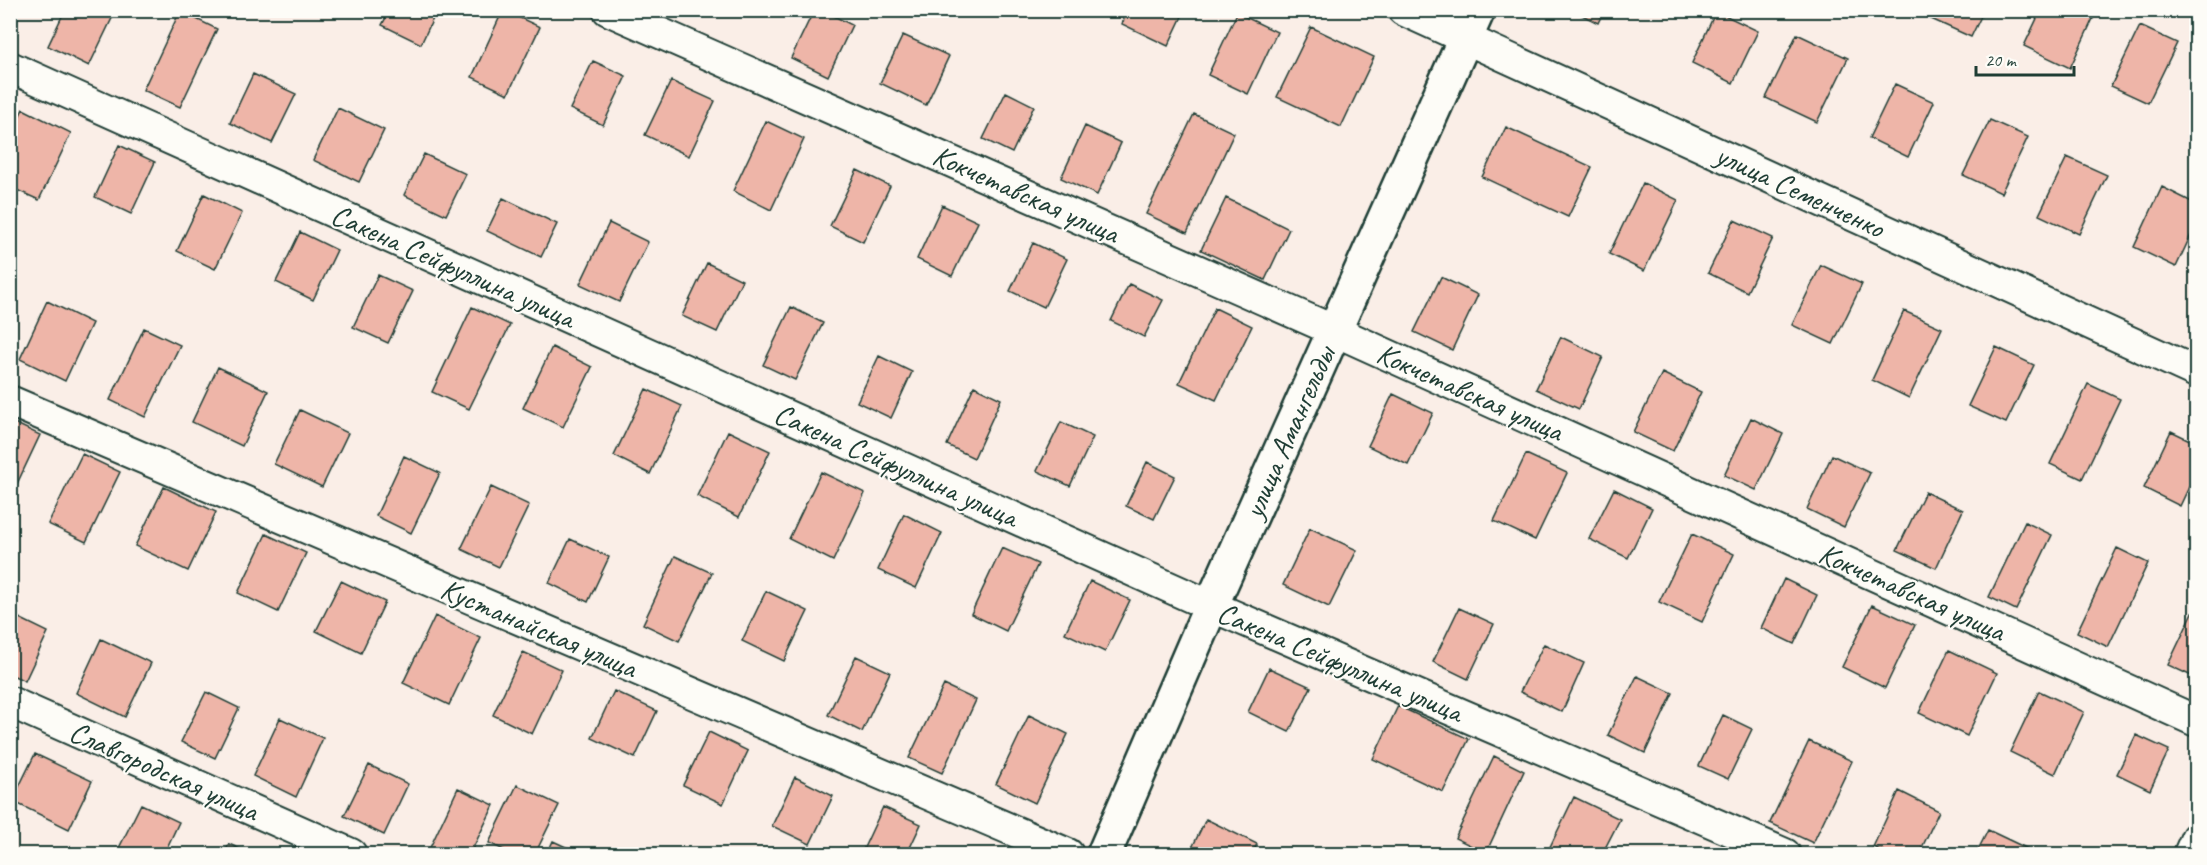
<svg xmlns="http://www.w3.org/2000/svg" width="2207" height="865" viewBox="0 0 2207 865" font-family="Caveat,sans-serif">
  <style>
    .building { fill: #eeb5a8; stroke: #1f3d34; stroke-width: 1.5 }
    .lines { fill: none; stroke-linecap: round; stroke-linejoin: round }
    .street-casing { stroke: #1f3d34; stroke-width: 34 }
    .secondary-casing { stroke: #1f3d34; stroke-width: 38 }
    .street { stroke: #fdfcf7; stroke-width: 30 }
    .secondary { stroke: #fdfcf7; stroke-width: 33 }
    .labels { text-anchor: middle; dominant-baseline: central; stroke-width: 4.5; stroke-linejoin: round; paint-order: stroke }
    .street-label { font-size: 30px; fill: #1f3d34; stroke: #fdfcf7 }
  </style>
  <rect width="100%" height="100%" fill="#faeee7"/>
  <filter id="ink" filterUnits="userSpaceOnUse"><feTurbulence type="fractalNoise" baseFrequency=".0167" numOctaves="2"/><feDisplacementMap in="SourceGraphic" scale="12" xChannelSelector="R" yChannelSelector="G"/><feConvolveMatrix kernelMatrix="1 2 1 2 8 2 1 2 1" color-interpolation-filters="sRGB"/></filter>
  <g filter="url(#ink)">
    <path class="building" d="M65 10H116L89 66 48 46Z
      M390 10H437L421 44 382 25Z
      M503 10 540 27 508 94 472 77Z
      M814 10H822L852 25 828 76 791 58Z
      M1128 10H1185L1168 46 1122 24Z
      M1572 10H1604L1598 23Z
      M1932 10H1984L1971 37 1929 18Z
      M2041 10H2097L2070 68 2024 46Z
      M180 11 217 29 180 107 143 90Z
      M1716 11 1758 31 1733 83 1692 63Z
      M1237 13 1277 32 1248 94 1208 75Z
      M2140 26 2177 43 2148 103 2111 86Z
      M1311 27 1374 57 1341 127 1277 97Z
      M1797 34 1848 58 1817 122 1766 98Z
      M903 35 949 56 926 105 880 83Z
      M593 61 626 76 603 125 570 109Z
      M253 74 296 94 272 143 230 123Z
      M671 81 715 101 689 156 645 135Z
      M1895 84 1934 102 1908 157 1869 138Z
      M1006 92 1034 106 1012 153 983 139Z
      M338 108 384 130 359 182 313 160Z
      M23 109 71 133 39 200 10 187V135Z
      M1194 114 1234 133 1187 233 1146 214Z
      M1990 120 2028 137 2001 193 1963 175Z
      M766 121 804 139 771 210 733 191Z
      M1085 126 1121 143 1097 195 1061 178Z
      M1506 127 1592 167 1568 217 1482 177Z
      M119 145 155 162 131 214 95 197Z
      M424 154 466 174 446 215 404 195Z
      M2067 157 2107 175 2079 234 2039 215Z
      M857 170 890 186 863 242 830 226Z
      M1643 183 1678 200 1644 271 1609 254Z
      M2162 187 2196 204V224L2176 267 2134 247Z
      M204 194 242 213 215 269 177 251Z
      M503 198 557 224 541 257 487 231Z
      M1226 198 1289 229 1265 280 1201 250Z
      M942 205 978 222 952 276 917 259Z
      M1734 220 1773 238 1747 292 1708 273Z
      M609 223 648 242 619 302 580 284Z
      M300 232 337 250 313 300 276 282Z
      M1033 243 1067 259 1044 307 1010 291Z
      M707 263 742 280 717 332 682 316Z
      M1821 265 1862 284 1833 344 1792 325Z
      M378 275 413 291 388 343 353 327Z
      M1441 277 1478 295 1452 350 1414 332Z
      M1129 284 1163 300 1144 337 1111 321Z
      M47 301 92 323 65 381 20 359Z
      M472 307 510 325 469 409 432 392Z
      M791 307 823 323 795 380 763 365Z
      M1215 308 1252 326 1216 400 1179 383Z
      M1904 311 1942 328 1909 398 1872 380Z
      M144 328 180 345 145 417 110 400Z
      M1561 337 1603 357 1579 409 1536 389Z
      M552 347 592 367 563 427 523 408Z
      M1996 347 2034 365 2006 423 1968 406Z
      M879 356 912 372 891 418 857 402Z
      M218 367 268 391 242 446 192 422Z
      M1662 373 1701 392 1673 451 1633 432Z
      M2088 384 2120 399 2082 479 2050 464Z
      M974 386 1001 399 974 458 947 445Z
      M646 389 682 406 650 474 614 456Z
      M1393 394 1433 413 1408 465 1368 446Z
      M300 410 348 433 322 487 274 464Z
      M1751 418 1783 434 1756 490 1724 475Z
      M10 421 40 435 15 488 10 486Z
      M1061 422 1093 437 1070 486 1037 471Z
      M728 431 770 451 739 517 697 496Z
      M2171 431 2196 443V472L2180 506 2144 488Z
      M82 454 120 472 86 542 48 524Z
      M1526 454 1567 473 1535 540 1494 521Z
      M1832 455 1870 473 1844 527 1807 509Z
      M404 456 440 473 411 533 376 516Z
      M1147 462 1175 476 1154 519 1126 506Z
      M821 472 865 493 833 561 789 539Z
      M164 487 216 512 188 571 135 546Z
      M491 487 529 505 499 567 461 549Z
      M1614 489 1652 508 1628 558 1589 539Z
      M1925 492 1963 510 1936 568 1897 550Z
      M904 514 942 533 916 588 878 570Z
      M2025 522 2052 535 2016 610 1989 597Z
      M1310 528 1357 550 1329 607 1283 585Z
      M266 534 306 553 278 612 238 593Z
      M1692 534 1734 554 1702 622 1659 602Z
      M570 539 609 557 588 602 549 583Z
      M1002 548 1038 564 1006 631 971 614Z
      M2117 548 2148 563 2108 647 2077 632Z
      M675 556 712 573 679 641 643 624Z
      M1784 579 1817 595 1794 644 1761 628Z
      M341 581 385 602 361 653 316 631Z
      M1090 581 1130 600 1105 652 1065 633Z
      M766 591 808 611 784 661 742 641Z
      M1872 605 1915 625 1885 688 1842 667Z
      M2196 606V678L2168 665Z
      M1459 608 1494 624 1468 679 1433 662Z
      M11 614 48 632 25 681 10 674Z
      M435 616 481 638 449 705 403 683Z
      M101 639 151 663 125 717 76 693Z
      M1544 644 1584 663 1562 712 1520 692Z
      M1949 650 1997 673 1967 736 1919 713Z
      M523 652 562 670 532 734 493 715Z
      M856 656 890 672 862 732 828 715Z
      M1269 668 1311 687 1289 732 1248 712Z
      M1637 676 1673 693 1645 753 1608 735Z
      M944 685 976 700 942 773 909 758Z
      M614 691 657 711 635 758 592 738Z
      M2039 691 2084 712 2055 774 2010 752Z
      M206 692 239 708 215 758 181 742Z
      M1398 706 1469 739 1443 792 1373 759Z
      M1029 715 1068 734 1035 803 996 784Z
      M1723 715 1752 729 1728 779 1699 766Z
      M280 718 323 738 296 797 253 776Z
      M709 732 748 751 723 804 683 785Z
      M2136 735 2169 750 2150 790 2117 774Z
      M1809 741 1852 761 1813 843 1770 823Z
      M35 754 92 781 69 829 12 801Z
      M1494 756 1524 771 1486 853 1455 838Z
      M369 765 408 784 384 835 344 816Z
      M795 777 833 796 810 844 772 826Z
      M517 785 559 805 535 854H512L489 843Z
      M458 788 494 805 470 854H427Z
      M1899 791 1939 811 1919 854H1889L1873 847Z
      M1574 797 1620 819 1602 854 1547 853Z
      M141 804 179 822 164 854H116Z
      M883 807 921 824 907 854H867L862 852Z
      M1206 819 1257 844 1252 854H1189Z
      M1988 830 2028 849 2026 854H1976Z
      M553 841 581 854H547Z
      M229 844 251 854H224Z"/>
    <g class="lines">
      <defs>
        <path id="street" d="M608 10 1335 331 2196 721
          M1403 10 2196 372
          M10 67 1211 606 1785 854
          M10 401 1068 854
          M10 702 351 854
          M2189 854 2196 838"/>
        <path id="secondary" d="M1104 854 1211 606 1478 10"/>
      </defs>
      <use href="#street" class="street-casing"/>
      <use href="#secondary" class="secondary-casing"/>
      <use href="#street" class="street"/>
      <use href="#secondary" class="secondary"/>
    </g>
  </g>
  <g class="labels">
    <g class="street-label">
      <text transform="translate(1800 191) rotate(25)">улица Семенченко</text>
      <text transform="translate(1026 194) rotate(24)">Кокчетавская улица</text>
      <text transform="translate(453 266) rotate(24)">Сакена Сейфуллина улица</text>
      <text transform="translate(1470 392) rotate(24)">Кокчетавская улица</text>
      <text transform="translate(1289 432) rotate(-66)">улица Амангельды</text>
      <text transform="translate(896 465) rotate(24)">Сакена Сейфуллина улица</text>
      <text transform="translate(1912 592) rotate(24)">Кокчетавская улица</text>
      <text transform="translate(539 628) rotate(23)">Кустанайская улица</text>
      <text transform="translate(1340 662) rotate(23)">Сакена Сейфуллина улица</text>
      <text transform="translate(164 771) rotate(24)">Славгородская улица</text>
    </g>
  </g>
  <rect width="2207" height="865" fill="none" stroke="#fdfcf7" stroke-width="36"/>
  <rect x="18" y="18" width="2171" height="829" fill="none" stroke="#1f3d34" stroke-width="2" filter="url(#ink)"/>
  <path d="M1976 66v9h98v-9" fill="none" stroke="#1f3d34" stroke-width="3"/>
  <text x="1985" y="66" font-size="18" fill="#1f3d34" stroke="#fdfcf7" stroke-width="4.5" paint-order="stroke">20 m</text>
</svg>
